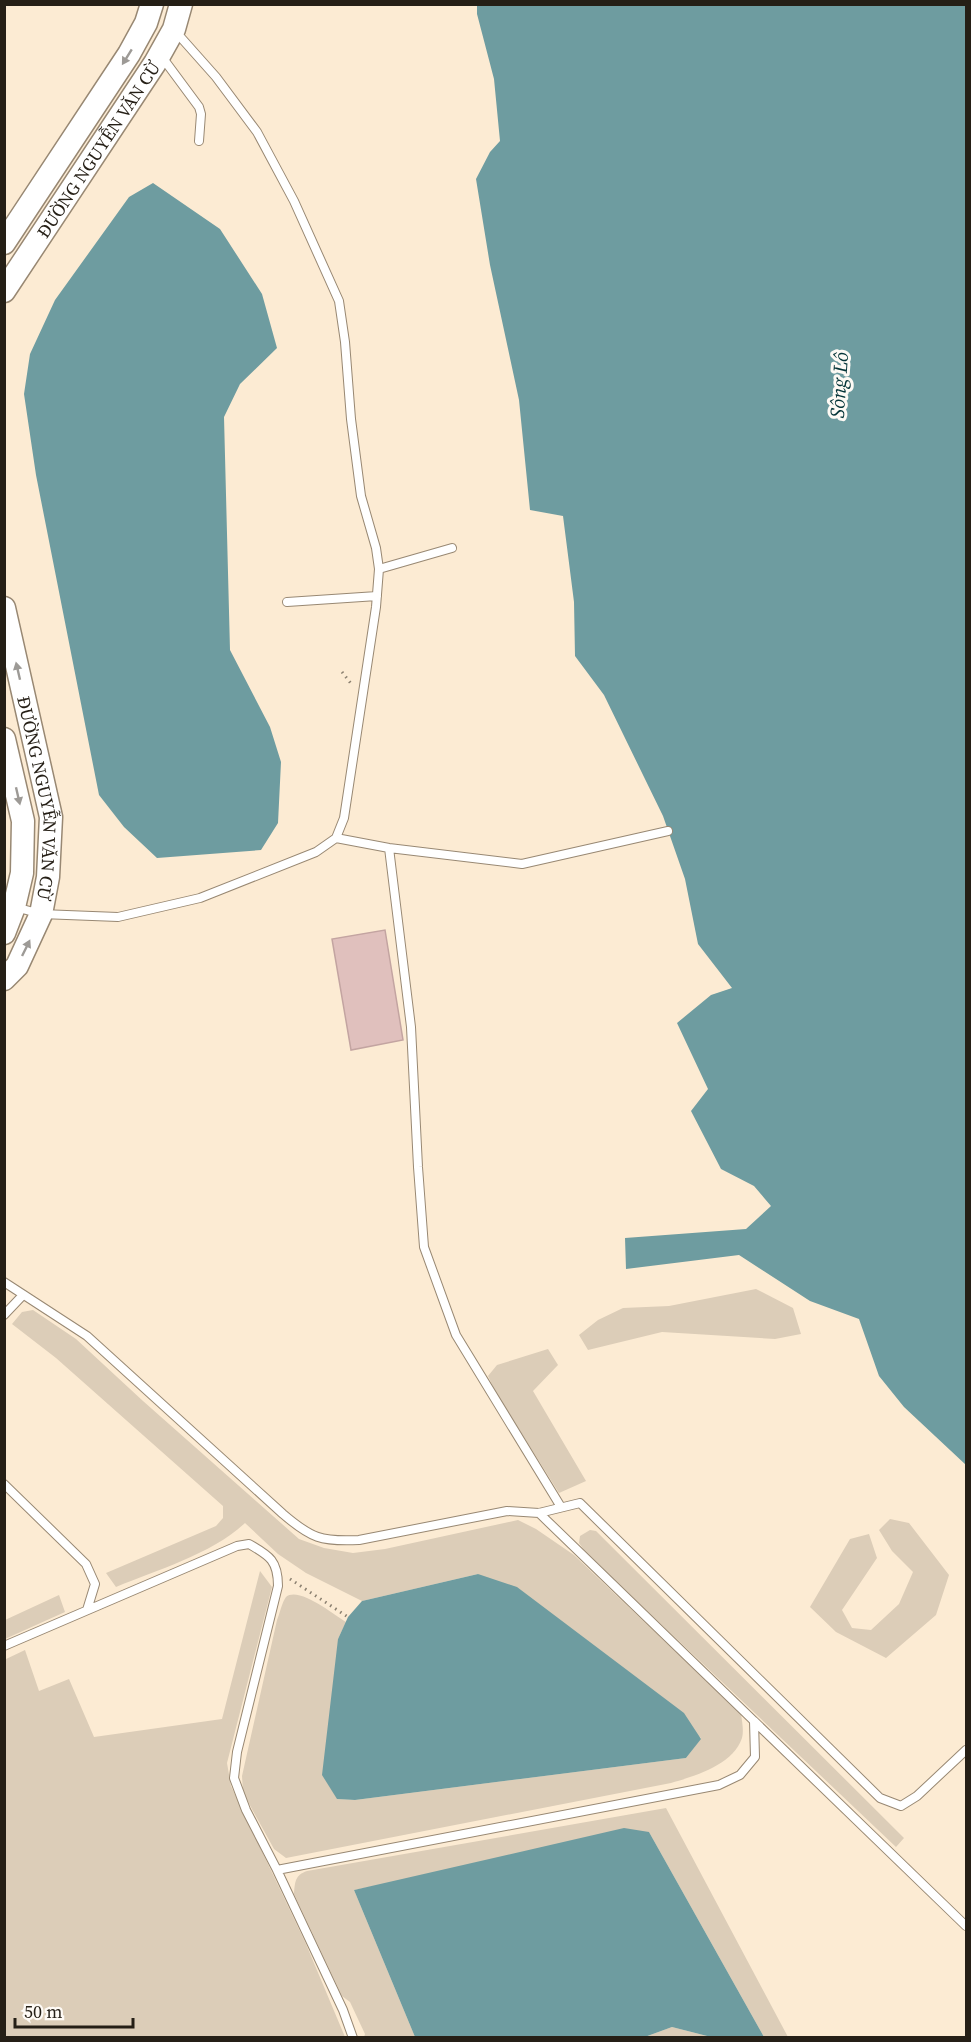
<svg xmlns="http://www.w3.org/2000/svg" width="971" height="2042" viewBox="0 0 971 2042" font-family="'Source Serif 4',serif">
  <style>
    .green { fill: #dccdb8 }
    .water { fill: #6e9ca0 }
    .building { fill: #e0c0bd; stroke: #c3a4a1; stroke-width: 1.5 }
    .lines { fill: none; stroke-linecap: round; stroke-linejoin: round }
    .lane-casing { stroke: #988873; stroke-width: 10 }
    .secondary-casing { stroke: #988873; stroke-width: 25 }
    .path { stroke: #8b8070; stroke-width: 3; stroke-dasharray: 1.5 4.5; stroke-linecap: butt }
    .lane { stroke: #fff; stroke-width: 8 }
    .secondary { stroke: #fff; stroke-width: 22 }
    .oneway { fill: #9d9a96 }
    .labels { text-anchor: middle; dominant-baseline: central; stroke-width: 6; stroke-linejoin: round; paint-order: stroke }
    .street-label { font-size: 18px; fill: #251f16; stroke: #fefaf5 }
    .water-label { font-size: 20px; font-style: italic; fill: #043438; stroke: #fefaf5 }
  </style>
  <rect width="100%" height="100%" fill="#fcebd3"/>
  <path class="green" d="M756 1289 793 1308 801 1334 775 1339 662 1332 588 1350 579 1335 598 1320 623 1308 669 1306Z
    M33 1310 76 1339 143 1401 299 1539 324 1548 353 1553 385 1549 518 1520 536 1529 574 1555 741 1714C742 1721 744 1731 742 1738 733 1765 695 1776 671 1783L286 1858 274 1849 253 1811 243 1792 242 1776 277 1620C280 1613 282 1602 286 1597 299 1586 334 1615 346 1622L338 1639 337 1799 355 1800 686 1758 701 1738 478 1574 362 1601 306 1573 278 1554 245 1523C212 1554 157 1570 116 1587L106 1573 216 1526 223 1518V1506L56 1358 12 1324 22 1312Z
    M548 1349 558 1365 533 1391 586 1481 559 1493 495 1391 488 1376 497 1365Z
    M890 1519 909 1523 949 1575 936 1615 886 1658 836 1632 810 1607 850 1539 869 1534 877 1558 842 1610 852 1628 871 1630 899 1604 913 1572 892 1551 879 1530Z
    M590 1530 596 1531 904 1838 896 1847 587 1554 579 1543 580 1536Z
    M260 1571 272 1587 227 1763 231 1786 306 1944 345 2037H5L4 1660 25 1650 39 1691 69 1679 94 1737 222 1719Z
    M59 1595 65 1612 5 1639V1620Z
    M666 1808 788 2037H764L649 1832 354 1890 415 2037H364L365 2034 350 2002 342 1996 294 1894C295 1882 295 1875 307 1871Z
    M672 2027 711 2037 642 2038Z"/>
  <path class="water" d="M477 5H966V1465L904 1407 879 1376 859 1319 810 1301 739 1255 626 1269 625 1238 746 1229 771 1206 754 1186 721 1169 691 1111 708 1089 677 1023 711 995 732 988 698 944 685 879 663 816 604 695 575 656 574 602 563 516 530 510 519 400 490 265 476 179 490 152 500 141 494 79 477 14Z
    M153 183 220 229 262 294 277 348 240 384 224 417 230 650 270 727 281 762 278 823 261 850 157 858 124 827 99 795 36 475 24 394 30 354 55 300 129 197Z
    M478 1574 517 1587 684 1713 701 1739 686 1758 355 1800 337 1799 322 1775 338 1639 348 1617 362 1601Z
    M624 1828 649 1832 764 2037H711L672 2027 642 2038 415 2037 354 1890Z"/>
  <path class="building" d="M385 930 403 1040 351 1050 332 939Z"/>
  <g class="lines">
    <defs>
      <path id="lane" d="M162 57 199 107 201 114 199 141
        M379 569 452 548
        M287 602 377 596
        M336 838 389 848 522 864 668 831
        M389 848 411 1027 418 1167 424 1247 456 1335 561 1507
        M15 907 41 914 118 917 200 898 316 852 336 838 344 818 376 607 379 569 376 548 361 496 351 419 345 342 339 301 294 201 257 132 216 77 176 32
        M4 1282 87 1336 283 1514C311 1538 321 1542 359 1540L507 1511 539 1513 580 1503 880 1798 901 1806 917 1796 966 1750
        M4 1315 23 1295
        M4 1484 86 1564 95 1584 87 1610
        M4 1646 237 1546 249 1544C270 1556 278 1561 278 1586L237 1752 234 1778 246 1810 277 1870 343 2010 353 2038
        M754 1721 966 1926
        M277 1870 719 1785 740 1775 755 1757 754 1721 539 1513"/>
      <g id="secondary">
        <path d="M4 243 129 54 146 23 152 4"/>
        <path id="s1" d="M4 291 155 63 174 29 181 4"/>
        <path id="s2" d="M4 608 51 817 48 877 41 914 17 966 4 979"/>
        <path d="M4 739 23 821 22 873 14 907 4 933"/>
      </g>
    </defs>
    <use href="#lane" class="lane-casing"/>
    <use href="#secondary" class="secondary-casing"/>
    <path class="path" d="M342 672 352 685
      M290 1579 348 1617"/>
    <use href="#lane" class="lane"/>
    <use href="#secondary" class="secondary"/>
  </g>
  <defs><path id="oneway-solid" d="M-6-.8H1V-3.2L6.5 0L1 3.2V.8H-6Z" transform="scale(1.5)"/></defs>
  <g class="oneway">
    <use href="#oneway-solid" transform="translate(127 57) rotate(122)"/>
    <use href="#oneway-solid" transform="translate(18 671) rotate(-103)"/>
    <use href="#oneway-solid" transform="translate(18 796) rotate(77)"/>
    <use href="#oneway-solid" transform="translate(26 948) rotate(-64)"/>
  </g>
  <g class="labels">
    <g class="street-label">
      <text stroke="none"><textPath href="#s1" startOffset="170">ĐƯỜNG NGUYỄN VĂN CỪ</textPath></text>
      <text stroke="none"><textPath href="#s2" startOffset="194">ĐƯỜNG NGUYỄN VĂN CỪ</textPath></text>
    </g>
    <g class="water-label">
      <text transform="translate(839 385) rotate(-86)">Sông Lô</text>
    </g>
  </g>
  <rect width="971" height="2042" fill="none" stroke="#251f16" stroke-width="12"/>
  <path d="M15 2018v9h118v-9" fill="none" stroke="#251f16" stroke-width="3"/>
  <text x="24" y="2018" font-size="18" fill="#251f16" stroke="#fefaf5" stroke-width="4.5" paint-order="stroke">50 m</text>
</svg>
